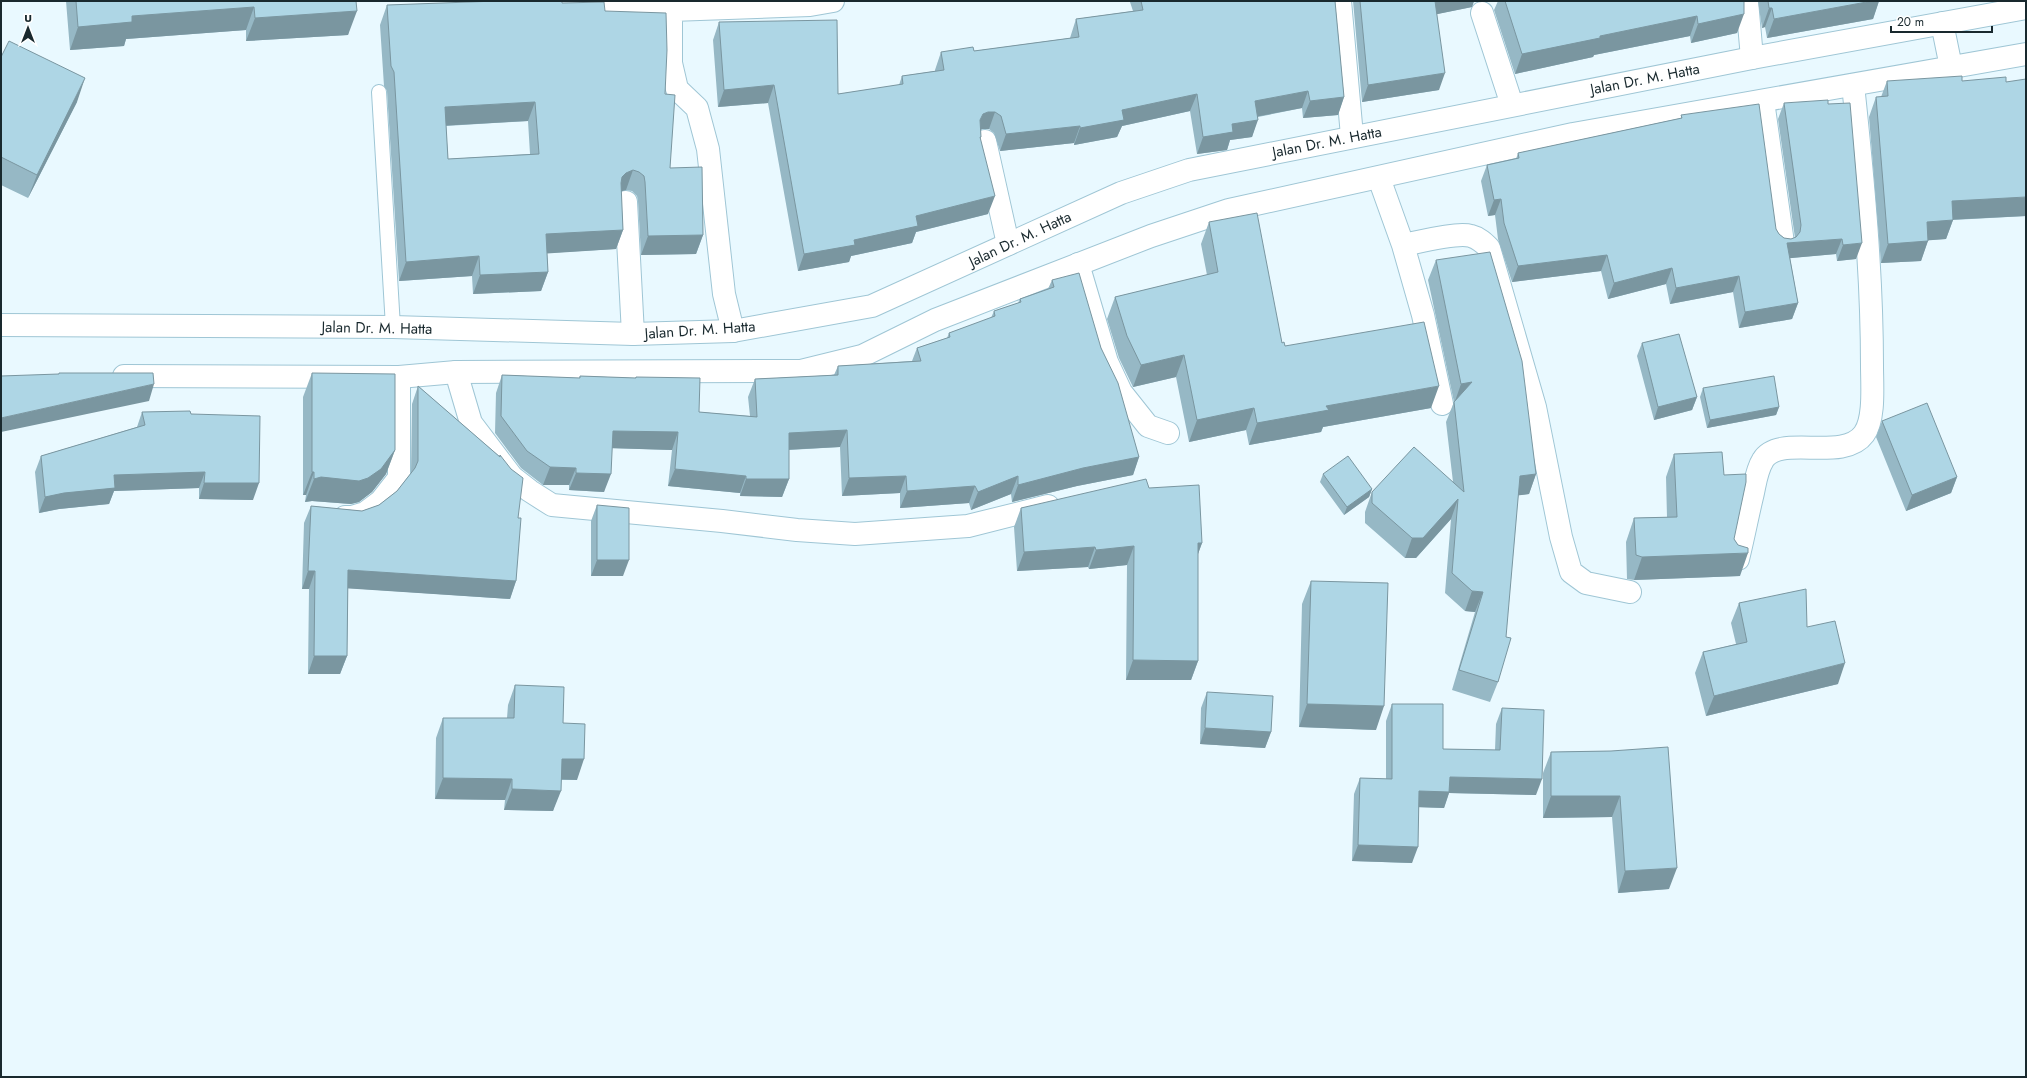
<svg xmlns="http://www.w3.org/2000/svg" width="2027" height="1078" viewBox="0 0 2027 1078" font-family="Jost,sans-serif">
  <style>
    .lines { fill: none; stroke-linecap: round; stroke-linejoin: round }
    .service-casing { stroke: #9fc6d5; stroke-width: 16 }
    .minor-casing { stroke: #9fc6d5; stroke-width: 24 }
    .secondary-casing { stroke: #9fc6d5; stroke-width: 24 }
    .service { stroke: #fff; stroke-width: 14 }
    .minor { stroke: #fff; stroke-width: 22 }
    .secondary { stroke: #fff; stroke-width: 22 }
    .wall { fill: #96b8c5; fill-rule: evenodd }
    .shaded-wall { fill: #7a96a0 }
    .building { fill: #aed6e5; stroke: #7a96a0; fill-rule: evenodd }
    .labels { text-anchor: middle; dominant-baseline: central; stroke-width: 3; stroke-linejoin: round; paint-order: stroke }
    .street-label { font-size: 15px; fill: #19292e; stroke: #fff }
  </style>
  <rect width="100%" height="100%" fill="#e9f9ff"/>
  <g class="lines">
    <defs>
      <path id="service" d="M586 6H612L639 10
        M379 92 393 327"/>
      <path id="minor" d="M630 1 632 5 643 11 810 5 833 1
        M1340 1 1352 136
        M1747 1 1752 58
        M671 11V63L677 89 697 108 708 149 724 294 733 331
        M1482 13 1512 105
        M1763 101 1783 243
        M985 141 1008 244
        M1379 178 1403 245 1423 315 1442 404
        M626 202 633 334
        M1403 245C1419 242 1457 232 1471 236 1479 238 1484 243 1489 248L1535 407 1561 537 1571 572 1586 583 1630 592
        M1078 264 1107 362 1121 392 1148 426 1168 433
        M456 372 471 423 512 477 530 491 552 505 722 521 797 530 855 534 968 526 1048 506
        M345 517H352L365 513 381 501 399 478V377
        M1738 559C1743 539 1747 518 1752 497 1755 485 1756 471 1763 460 1779 433 1843 463 1864 434 1875 419 1872 385 1872 366 1872 272 1863 178 1853 85"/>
      <path id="secondary" d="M1942 23 1951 67
        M1 325 393 327 633 334 733 331 872 306 1121 193 1189 170 1752 58 2026 8
        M124 376 399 377 456 372 801 371 862 356 935 320 1151 236 1229 210 1573 134 2026 54"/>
    </defs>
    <use href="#service" class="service-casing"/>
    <use href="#minor" class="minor-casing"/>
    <use href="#secondary" class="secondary-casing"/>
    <use href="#service" class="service"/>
    <use href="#minor" class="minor"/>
    <use href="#secondary" class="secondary"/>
  </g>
  <path class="wall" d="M66 1H356L348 35 246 41V30L126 39 124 46 70 50Z
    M1131 1H1335L1344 97 1338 115 1303 118 1302 108 1258 117 1252 137 1230 140 1227 150 1197 154 1190 111 1122 126 1117 137 1074 145V143L1000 151 994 133 989 129H982L981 130V137L980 140 988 214 916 232 912 243 851 256 849 262 798 271 768 103 718 107 713 40 719 22 838 94 899 85 902 76 935 71V70L941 52 974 51 1070 38 1076 19 1133 11 1130 2Z
    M1353 1H1474L1472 7 1437 14 1439 90 1362 102Z
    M1498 1H1744L1737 33 1691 43 1690 36 1594 55 1593 57 1515 74 1494 10Z
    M1758 1H1879L1873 19 1767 38 1765 27 1762 28Z
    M562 3 605 11 665 94 670 168 703 235 696 254 641 255 638 201 637 196 632 191 626 190 621 191 623 230 616 249 547 253 548 272 541 291 473 294 472 276 399 281 387 91 384 86 380 25 387 5ZM528 121 530 154 448 159 446 126Z
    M1 57 77 102 28 198 1 185Z
    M1887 81H1962L2026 216 1953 220 1946 239 1928 240 1921 261 1881 263 1869 117 1876 97H1881Z
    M1784 103 1828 104 1856 259 1837 261 1836 254 1790 258 1798 303 1792 319 1739 328 1733 292 1670 304 1666 284 1608 299 1601 271 1512 282 1498 239 1495 215 1488 216 1481 181 1487 165 1516 159 1518 153 1681 118V115L1776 229 1779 234 1784 238 1791 239 1795 238 1778 119Z
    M1209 222 1282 343 1285 346 1431 408 1323 427 1321 432 1249 445 1246 430 1189 442 1176 377 1133 387 1119 358 1107 319 1115 297 1207 275 1201 244Z
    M1436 260 1536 474 1529 494 1518 495 1498 682 1490 702 1452 690 1475 612 1465 611 1445 593 1451 519 1416 558H1405L1365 523V512L1372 492 1453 482 1446 422 1454 402 1428 280Z
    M1052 280 1101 348 1139 457 1133 475 1077 486 1012 502 1011 494 971 510 969 503 900 508V493L842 496 840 447 789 450V479L782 497 740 496V493L668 486 672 450 612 448 604 492 569 490V485H543L521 468 495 433 496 393 502 375 579 378 580 376 635 378 636 377 699 412 750 416 748 397 755 379 834 375 838 366 912 361 917 348 947 338 949 333 991 318 994 311 1018 303 1020 299 1048 289Z
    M1642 343 1697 397 1692 410 1654 420 1637 356Z
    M312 373 395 450 386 474 372 492 359 502 351 504 312 501 305 502 306 495H303V397Z
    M418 386 499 456 500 455 518 518 516 581 510 599 348 588 347 656 340 674H308L309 589H302L304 523 311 506 362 511 379 505 397 491 411 473 412 404Z
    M1703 388 1779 407 1776 415 1707 428 1700 397Z
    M142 412 191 414 253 500 199 499V488L114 491 109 504 59 509 39 513 35 472 41 456 137 427Z
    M1882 421 1957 477 1951 493 1906 511 1876 437Z
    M1674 454 1724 475 1734 539 1738 545 1740 576 1634 580 1627 579 1626 542 1634 518 1667 517 1666 477Z
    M1323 474 1372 489 1369 497 1344 515 1320 482Z
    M1149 488 1202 543 1198 554V661L1191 680H1126L1127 565 1089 569 1088 567 1017 571 1014 527 1021 508Z
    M597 505 623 576H591V521Z
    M1311 581 1376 730 1299 727 1302 604Z
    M1739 603 1807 627 1838 684 1706 716 1695 673 1703 652 1736 644 1731 623Z
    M515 685 563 723 577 780H561L553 811 504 810 505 800 435 799 436 738 443 718H507L508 705Z
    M1207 692 1271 732 1265 748 1200 744 1201 708Z
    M1392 704 1443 749 1495 750 1496 724 1502 708 1536 795 1449 793 1444 808 1419 807 1412 863 1352 861 1354 794 1360 778 1386 779V721Z
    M1611 751 1669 889 1618 893 1612 817 1543 818V773L1551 752Z"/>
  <path class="shaded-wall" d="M1433 1H1474L1472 7 1428 16Z
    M1872 1H1879L1873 19 1767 38 1774 19Z
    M254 7 246 30 126 39 124 46 70 50 78 27 132 16Z
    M1769 8H1772L1765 27 1762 28Z
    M357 11 348 35 246 41 255 18Z
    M1744 14 1737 33 1691 43 1698 24Z
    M1697 16 1690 36 1594 55 1593 57 1515 74 1522 54 1600 36Z
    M1445 73 1439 90 1362 102 1368 85Z
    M85 78 77 102 28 198 37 175Z
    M774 85 768 103 718 107 724 90Z
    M1308 91 1302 108 1249 118 1255 101Z
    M1197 94 1190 111 1122 126 1117 137 1074 145 1080 128 1122 110Z
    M1344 97 1338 115 1303 118 1310 101Z
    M535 102 528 121 438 126 445 107Z
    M988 112H995L989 129H982L977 132 980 120 983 114Z
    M1258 120 1252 137 1230 140 1227 150 1197 154 1203 137 1232 124Z
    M1080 126 1074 143 1000 151 1006 134Z
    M633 170 626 190 619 192 622 177 626 173Z
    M995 196 988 214 916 232 912 243 851 256 849 262 798 271 804 254 854 240 916 216Z
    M2026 197V216L1945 220 1952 201Z
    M1501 199 1495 215 1488 216 1494 200Z
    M1953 220 1946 239 1920 241 1927 222Z
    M623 230 616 249 539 254 546 234Z
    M703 235 696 254 641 255 648 236Z
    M1842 239 1836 254 1781 259 1787 243Z
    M1928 241 1921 261 1881 263 1888 244Z
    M1862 243 1856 259 1837 261 1843 245Z
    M1607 255 1601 271 1512 282 1518 266Z
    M479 256 472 276 399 281 406 262Z
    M1672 268 1666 284 1608 299 1614 283Z
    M548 272 541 291 473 294 480 275Z
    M1739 276 1733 292 1670 304 1676 288Z
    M1798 303 1792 319 1739 328 1745 312Z
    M1184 355 1176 377 1133 387 1141 365Z
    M1472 382 1454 404 1461 384Z
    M154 384 149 401 1 432V418Z
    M1439 386 1431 408 1323 427 1321 432 1249 445 1257 423 1326 406Z
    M1697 397 1692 410 1654 420 1658 407Z
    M1779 407 1776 415 1707 428 1710 420Z
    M1254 408 1246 430 1189 442 1197 420Z
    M847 430 840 447 783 450 789 433Z
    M613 431 678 432 672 450 606 448Z
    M395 450 386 474 372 492 359 502 351 504 312 501 305 502 314 479 321 477Z
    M1139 457 1133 475 1077 486 1012 502 1018 485 1083 468Z
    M550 467 576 468 569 485H543Z
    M675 469 746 476 740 493 668 486Z
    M205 472 199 488 114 491 109 504 59 509 39 513 45 497 114 475Z
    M312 472H314L306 495H303Z
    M576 473 611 474 604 492 569 490Z
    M1536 474 1529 494 1513 496 1520 476Z
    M906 476 900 493 842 496 849 478Z
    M1018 476 1011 494 971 510 978 492Z
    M1957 477 1951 493 1906 511 1912 495Z
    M746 479H789L782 497 740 496Z
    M204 483H259L253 500 199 499Z
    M975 486 969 503 900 508 907 491Z
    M1372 489 1369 497 1344 515 1347 507Z
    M1458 499 1451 519 1416 558H1405L1412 538Z
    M1198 543H1202L1195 562Z
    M1134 546 1127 565 1089 569 1096 550Z
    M1095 547 1088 567 1017 571 1024 552Z
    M1748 553 1740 576 1634 580 1642 557Z
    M597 560H629L623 576H591Z
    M348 570 516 581 510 599 342 588Z
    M308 571H315L309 589H302Z
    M1472 591 1483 592 1475 612 1465 611Z
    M314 656H347L340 674H308Z
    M1133 660 1198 661 1191 680H1126Z
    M1845 663 1838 684 1706 716 1714 696Z
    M1307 704 1384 706 1376 730 1299 727Z
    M1205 728 1271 732 1265 748 1200 744Z
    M562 759H584L577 780 554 779Z
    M1450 777 1542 779 1536 795 1449 793 1444 808 1413 807 1419 791Z
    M443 778 512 779 505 800 435 799Z
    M512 789 561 791 553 811 504 810Z
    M1551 796H1620L1612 817 1543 818Z
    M1358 845 1418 847 1412 863 1352 861Z
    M1677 868 1669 889 1618 893 1625 871Z"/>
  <path class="building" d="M76 1H356L357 11 255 18 254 7 132 16V22L78 27Z
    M497 1H562V3L604 2 605 11 666 13 667 50 665 94 675 95 670 168 702 167 703 235 648 236 645 182 644 176 639 172 633 170 626 173 622 177 621 183 623 230 546 234 548 272 480 275 479 256 406 262 394 72 391 66 387 5ZM535 102 539 154 448 159 445 107Z
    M1141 1H1335L1344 97 1310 101 1308 91 1255 101 1258 120 1232 124 1233 132 1203 137 1197 94 1122 110 1124 120 1080 128V126L1006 134 1001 116 995 112H988L983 114 980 120 981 137H980L995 196 916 216 918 226 854 240 855 245 804 254 774 85 724 90 719 22 837 20 838 94 903 84 902 76 944 70 941 52 973 47 974 51 1079 37 1076 19 1143 10Z
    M1360 1H1435L1445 73 1368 85Z
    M1505 1H1744V14L1698 24 1697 16 1600 36V38L1522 54Z
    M1768 1H1872L1774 19 1772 8H1769Z
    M9 41 85 78 37 175 1 157V57Z
    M1962 76V81L2006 77V82L2026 79V197L1952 201 1953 220 1927 222 1928 241 1888 244 1876 97 1888 96 1887 81Z
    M1828 100V104L1850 103 1862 243 1843 245 1842 239 1787 243 1798 303 1745 312 1739 276 1676 288 1672 268 1614 283 1607 255 1518 266 1504 223 1501 199 1494 200 1487 165 1519 158 1518 153 1682 118 1681 115 1759 104 1776 229 1779 234 1784 238 1791 239 1796 237 1800 232 1801 225 1784 103Z
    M1257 213 1282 343 1284 342 1285 346 1424 322 1439 386 1326 406 1329 410 1257 423 1254 408 1197 420 1184 355 1141 365 1127 336 1115 297 1218 272 1209 222Z
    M1490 252 1522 361 1536 474 1520 476 1506 637 1511 638 1498 682 1459 670 1483 592 1472 591 1452 573 1458 499 1423 538H1412L1372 503V492L1414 447 1464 492 1454 402 1472 382 1461 384 1436 260Z
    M1079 273 1101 348 1118 383 1139 457 1083 468 1018 485V476L978 492 975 486 907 491 906 476 849 478 847 430 789 433V479H746V476L675 469 678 432 613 431 611 474 576 473V468L550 467 527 451 501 416 502 375 580 378V376L636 378V377L700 378 699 412 757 417 755 379 838 375V366L921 361 917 348 950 337 949 333 995 316 994 311 1021 302 1020 299 1054 287 1052 280Z
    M1679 334 1697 397 1658 407 1642 343Z
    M59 373H153L154 384 1 418V376L59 374Z
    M312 373 395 374V450L381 469 368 478 359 481 321 477 314 479V472H312Z
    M1774 376 1779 407 1710 420 1703 388Z
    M418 386 500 457V455L511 469 523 478 518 518H521L516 581 348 570 347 656H314L315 571H308L311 506 362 511 379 505 397 491 415 468 418 461Z
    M1927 403 1957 477 1912 495 1882 421Z
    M190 411 191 414 260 416 259 483H204L205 472 114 475 115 488 64 493 45 497 41 456 145 425 142 412Z
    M1722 452 1724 475 1746 474V482L1734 539 1738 545 1748 548V553L1642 557 1636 555 1634 518 1677 517 1674 454Z
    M1348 456 1372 489 1347 507 1323 474Z
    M1146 479 1149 488 1199 485 1202 543H1198V661L1133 660 1134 546 1096 550 1095 547 1024 552 1021 508Z
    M597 505 629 508V560H597Z
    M1311 581 1388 583 1384 706 1307 704Z
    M1806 589 1807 627 1835 621 1845 663 1714 696 1703 652 1747 642 1739 603Z
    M515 685 564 687 563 723 585 724 584 759H562L561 791 512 789V779L443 778V718H514Z
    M1207 692 1273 696 1271 732 1205 728Z
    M1392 704H1443V749L1500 750 1502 708 1544 710 1542 779 1450 777 1449 792 1419 791 1418 847 1358 845 1360 778 1392 779Z
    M1668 747 1677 868 1625 871 1620 796H1551V752L1611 751Z"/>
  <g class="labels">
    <g class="street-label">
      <text transform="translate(1645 79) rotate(-11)">Jalan Dr. M. Hatta</text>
      <text transform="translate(1327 142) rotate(-11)">Jalan Dr. M. Hatta</text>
      <text transform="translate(1020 239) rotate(-25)">Jalan Dr. M. Hatta</text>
      <text transform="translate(377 328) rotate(1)">Jalan Dr. M. Hatta</text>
      <text transform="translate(700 330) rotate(-4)">Jalan Dr. M. Hatta</text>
    </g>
  </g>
  <rect width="2027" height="1078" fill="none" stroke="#19292e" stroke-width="4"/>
  <g transform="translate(28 28)" stroke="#ffffff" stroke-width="3" paint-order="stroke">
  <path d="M0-3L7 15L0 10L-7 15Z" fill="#19292e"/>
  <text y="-6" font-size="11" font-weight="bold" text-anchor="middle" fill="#19292e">U</text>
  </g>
  <path d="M1891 26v6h101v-6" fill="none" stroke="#19292e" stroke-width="2"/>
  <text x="1897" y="26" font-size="12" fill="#19292e" stroke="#ffffff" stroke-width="3" paint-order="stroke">20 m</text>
</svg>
